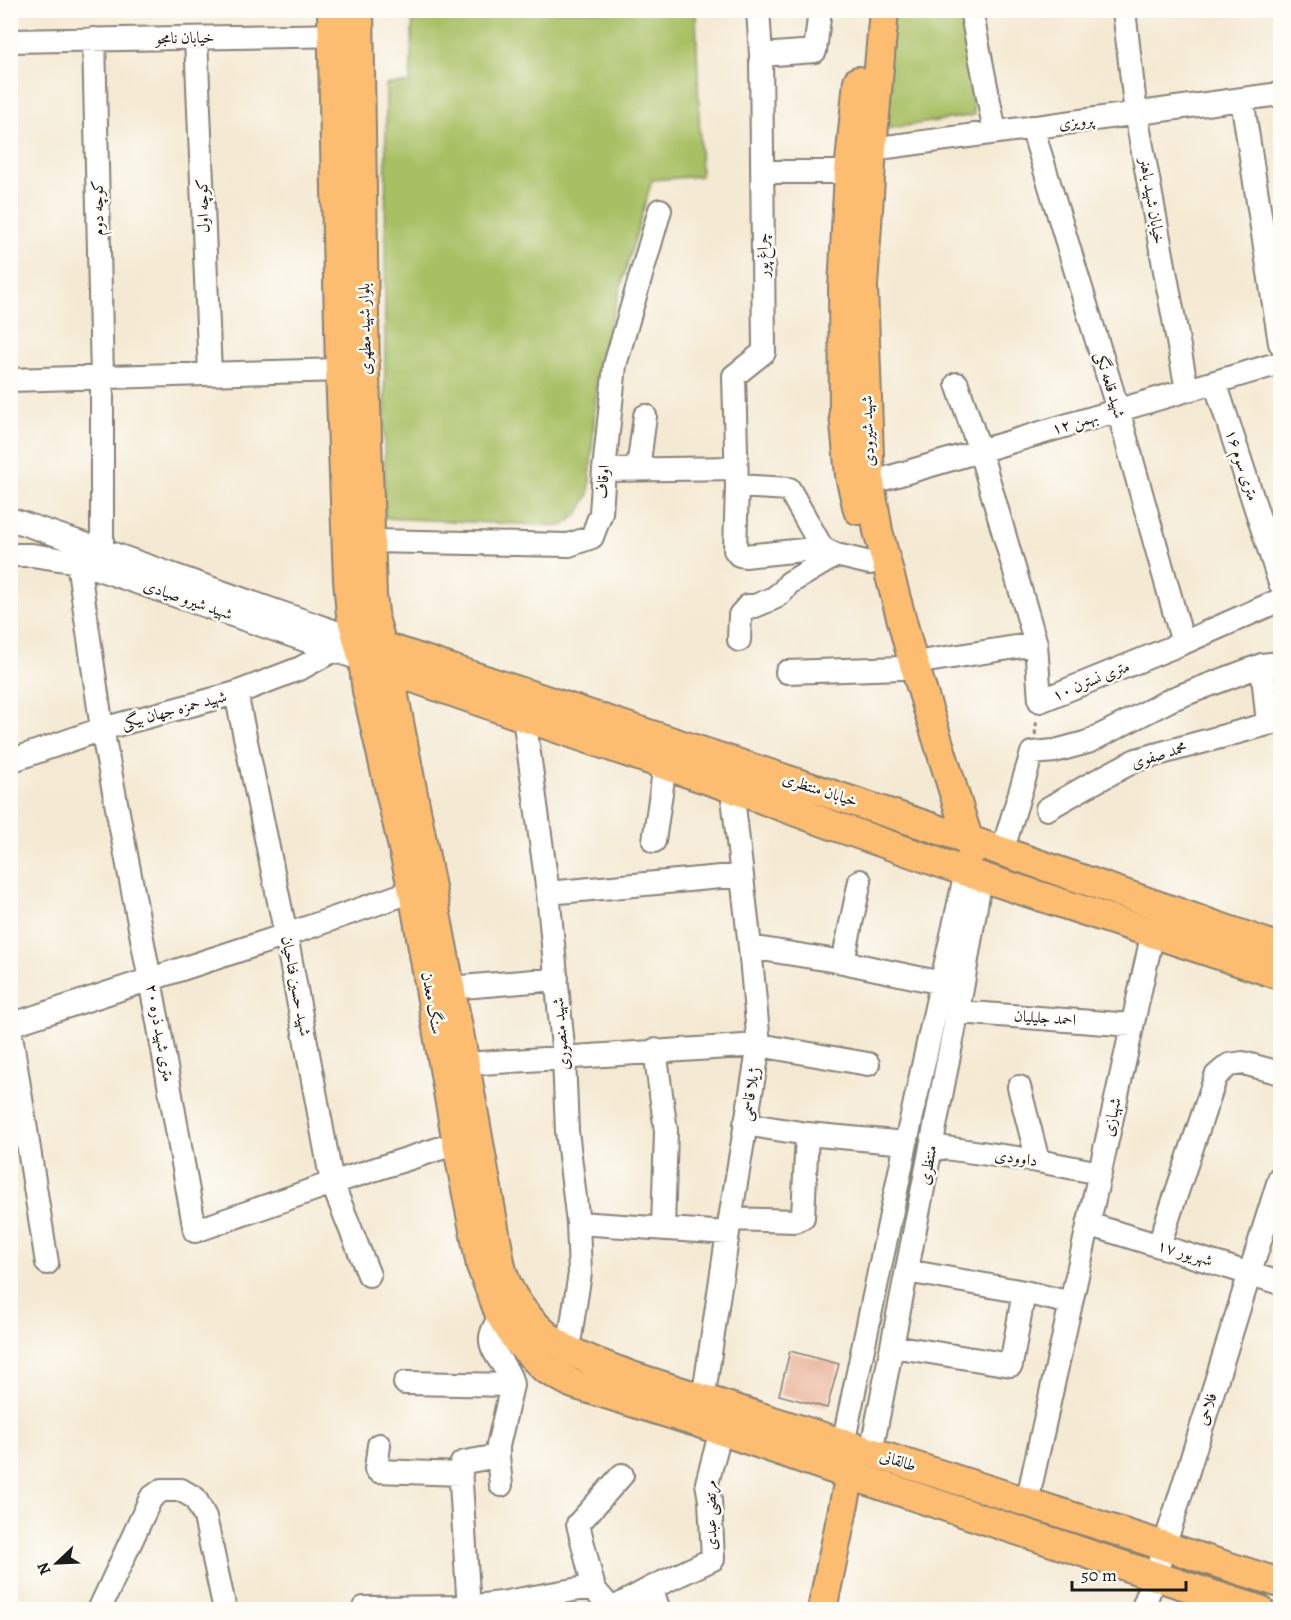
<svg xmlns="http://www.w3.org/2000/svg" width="1291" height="1620" viewBox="0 0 1291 1620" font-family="Alegreya,Amiri,serif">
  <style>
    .green { fill: #a8bf64; stroke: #626e40; stroke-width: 1.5 }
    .building { fill: #e7ac90 }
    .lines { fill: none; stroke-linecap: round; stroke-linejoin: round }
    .minor-casing { stroke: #888277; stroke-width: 26 }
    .major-casing { stroke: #888277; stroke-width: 32 }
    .path { stroke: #888277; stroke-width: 3; stroke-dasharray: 4.5 4.5; stroke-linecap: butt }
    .minor { stroke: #fff; stroke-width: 22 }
    .major { stroke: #fcbd6f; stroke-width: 28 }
    .labels { text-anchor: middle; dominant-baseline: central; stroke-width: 5; stroke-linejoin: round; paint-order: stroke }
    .street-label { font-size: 16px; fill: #1c1c1c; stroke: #fdfcf7 }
  </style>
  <rect width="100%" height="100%" fill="#fdfcf7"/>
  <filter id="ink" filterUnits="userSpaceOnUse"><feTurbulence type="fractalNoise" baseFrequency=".0167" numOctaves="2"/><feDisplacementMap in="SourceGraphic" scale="12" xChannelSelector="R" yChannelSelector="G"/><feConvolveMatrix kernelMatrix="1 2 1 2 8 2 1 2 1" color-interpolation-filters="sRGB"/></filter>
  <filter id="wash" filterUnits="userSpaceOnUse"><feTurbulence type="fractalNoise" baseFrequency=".008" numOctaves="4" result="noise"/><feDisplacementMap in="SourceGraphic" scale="24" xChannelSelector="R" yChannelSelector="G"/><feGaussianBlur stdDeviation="1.35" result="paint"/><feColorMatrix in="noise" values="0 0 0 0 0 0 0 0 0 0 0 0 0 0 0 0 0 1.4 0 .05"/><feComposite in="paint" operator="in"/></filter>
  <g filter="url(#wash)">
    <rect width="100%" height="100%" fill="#f4e9d2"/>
    <path class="green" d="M413 11H696L701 176 652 180 598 365 589 494 578 514 563 526 384 518 386 84 410 83Z
      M890 11H962L974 115 879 130Z"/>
    <g id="blocks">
      <path class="building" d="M790 1351 839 1364 827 1408 779 1395Z"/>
    </g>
  </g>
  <g filter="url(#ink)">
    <use href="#blocks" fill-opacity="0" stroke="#888277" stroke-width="1.5"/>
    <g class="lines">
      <defs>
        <path id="minor" d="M758 10 761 55 764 352 734 376 737 486 735 550 739 555 745 556 822 548
          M971 10 995 132
          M1124 10 1136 114 1187 390
          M196 38 210 374
          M94 39 102 377V550
          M10 41 348 35
          M761 55 815 51 820 10
          M1242 99 1280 343
          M1032 127 1118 410 1183 643
          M872 149 1280 94
          M762 172H849
          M10 380 340 370 355 373
          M1215 382 1280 583
          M957 384 980 451 1036 644 1040 701 1183 643 1280 600
          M638 469 645 416
          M604 470 736 468
          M870 483 1280 363
          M737 486 789 489 822 548 836 555 870 563
          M10 519 102 550 358 640
          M371 541 569 545 592 537 601 513 604 470 615 365 660 210
          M10 555H32L78 562 363 660
          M78 562 102 729 158 1022 195 1231 332 1183 457 1143
          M739 640 740 615 748 606H755L774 598 783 591 789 583 836 555
          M914 663 1036 644
          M1262 665 1268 724
          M787 672 902 668
          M236 693 286 935 332 1183 369 1275
          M524 717 548 893 564 1057 567 1131 578 1223 580 1273 568 1350
          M10 761 102 729 236 693 301 668 334 650 336 640
          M1047 809 1089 785 1136 760 1268 724 1280 722
          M654 841 665 765
          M1002 852 1032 753 1055 751 1088 742 1172 699 1262 665 1280 663
          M548 893 742 875
          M750 947 843 962 942 983
          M843 962 860 881
          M450 988 557 979
          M958 1012 1132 1025
          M10 1025 286 935 413 891
          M10 1029 47 1263
          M655 1050 666 1131 663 1228
          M465 1064 759 1045 868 1064
          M1019 1087 1038 1161
          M745 1124 807 1134 906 1143
          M931 1146 1038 1161 1100 1173
          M730 1219 795 1221 803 1217 807 1134
          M578 1223 728 1233
          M1088 1224 1280 1283
          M1159 1245 1216 1076 1229 1065 1243 1063 1280 1073
          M907 1271 1024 1292 1071 1303
          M500 1315C497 1322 492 1330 491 1337 489 1353 511 1369 512 1385L498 1446V1456L501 1485
          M892 1346 1011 1365 1024 1292
          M405 1383 512 1385
          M701 1414 730 1219 759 1045 750 947 732 788
          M843 1444 906 1143 966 872
          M379 1445 376 1469 378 1471 461 1474
          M871 1453 962 989 981 876
          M1027 1502 1153 932
          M651 1588 659 1610
          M501 1603 579 1589H594
          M364 1608 468 1607 501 1603 503 1610
          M612 1609 651 1588 713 1559 710 1500 707 1483 725 1415
          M99 1610 151 1498 162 1490H181L195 1498 205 1517 225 1610
          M469 1610 460 1467 462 1463 465 1462 498 1456
          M612 1610 594 1589 578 1524 622 1475
          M1142 1610 1155 1576 1280 1177"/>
        <path id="major" d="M332 10 340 370 348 580 351 615 363 660 367 691 413 891 457 1143 481 1266 500 1315 516 1340 545 1369 573 1384 699 1423 850 1475 1155 1576 1260 1610
          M359 10 365 374 372 595 375 621 389 670 465 1064 499 1256C500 1262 501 1268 503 1274 512 1304 541 1335 568 1350 587 1360 609 1367 629 1375L1280 1583
          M884 10 872 149 863 286 870 483 878 531 910 651 972 851
          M858 510 850 476 844 414 843 289 849 172 858 81
          M368 642 382 646 955 835 1280 948
          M376 665 524 717 732 788 832 825 966 872 1280 975
          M822 1610 850 1475"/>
      </defs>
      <use href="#minor" class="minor-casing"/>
      <use href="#major" class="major-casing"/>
      <path class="path" d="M1035 735 1037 718"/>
      <use href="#minor" class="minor"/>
      <use href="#major" class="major"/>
    </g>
  </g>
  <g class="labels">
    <g class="street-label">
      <text transform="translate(185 38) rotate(-1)">خیابان نامجو</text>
      <text transform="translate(1076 122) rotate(-7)">پرویزی</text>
      <text transform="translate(1152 201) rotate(80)">خیابان شهید باهنر</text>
      <text transform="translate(203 206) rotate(-92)">کوچه اول</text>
      <text transform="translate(98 208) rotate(-91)">کوچه دوم</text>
      <text transform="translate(763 255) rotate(-91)">چراغ پور</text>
      <text transform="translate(365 329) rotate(-91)">بلوار شهید مطهری</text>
      <text transform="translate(1110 385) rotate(73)">شهید قلعه نگی</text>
      <text transform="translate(1075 423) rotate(-16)">۱۲ بهمن</text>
      <text transform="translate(868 431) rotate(-92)">شهید شیرودی</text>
      <text transform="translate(1242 465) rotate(72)">۱۶ متری سوم</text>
      <text transform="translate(603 482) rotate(-86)">اوقاف</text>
      <text transform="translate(188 600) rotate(19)">شهید شیرو صیادی</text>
      <text transform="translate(1091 681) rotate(-22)">۱۰ متری نسترن</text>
      <text transform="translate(174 710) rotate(-15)">شهید حمزه جهان بیگی</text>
      <text transform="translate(1159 755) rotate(-17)">محمد صفوی</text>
      <text transform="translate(820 790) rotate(18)">خیابان منتظری</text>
      <text transform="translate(296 986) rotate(79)">شهید حسین فتاحیان</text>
      <text transform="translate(432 1003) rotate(80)">سنگ معدن</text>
      <text transform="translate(1045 1018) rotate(4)">احمد جلیلیان</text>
      <text transform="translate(160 1033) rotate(80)">۲۰ متری شهید ذره</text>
      <text transform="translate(561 1034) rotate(-95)">شهید منصوری</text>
      <text transform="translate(750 1094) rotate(-80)">ژیلا قاسمی</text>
      <text transform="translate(1112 1117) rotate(-78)">شهبازی</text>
      <text transform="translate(1016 1158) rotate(8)">داوودی</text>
      <text transform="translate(928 1165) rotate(-79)">منتظری</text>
      <text transform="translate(1185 1253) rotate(17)">۱۷ شهریور</text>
      <text transform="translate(1207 1409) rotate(-72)">فلاحی</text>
      <text transform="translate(898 1461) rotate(18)">طالقانی</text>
      <text transform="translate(711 1515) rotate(-91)">مرتضی عبدی</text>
    </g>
  </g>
  <rect width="1291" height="1620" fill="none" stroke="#fdfcf7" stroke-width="36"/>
  <g transform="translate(57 1563) rotate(247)" stroke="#fdfcf7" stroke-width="4.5" paint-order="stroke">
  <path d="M0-4.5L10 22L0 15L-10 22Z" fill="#1c1c1c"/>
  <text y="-9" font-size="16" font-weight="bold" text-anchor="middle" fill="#1c1c1c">N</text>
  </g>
  <path d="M1072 1581v9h114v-9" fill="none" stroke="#1c1c1c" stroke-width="3"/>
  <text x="1081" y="1581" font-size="18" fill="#1c1c1c" stroke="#fdfcf7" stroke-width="4.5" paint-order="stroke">50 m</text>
</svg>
